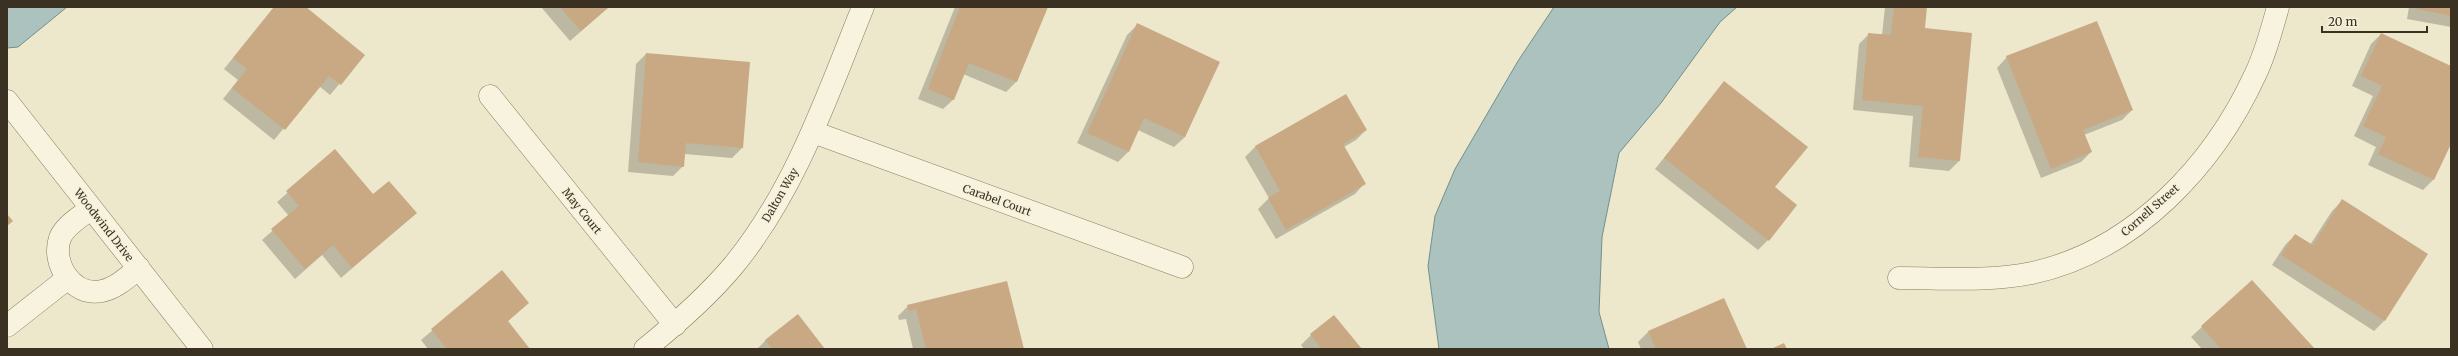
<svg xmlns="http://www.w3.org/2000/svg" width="2458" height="356" viewBox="0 0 2458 356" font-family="Merriweather,serif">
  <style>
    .water { fill: #abc2be; stroke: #72908c }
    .shadow { fill: #0003 }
    .building { fill: #c9a983 }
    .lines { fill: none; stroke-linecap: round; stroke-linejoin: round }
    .minor-casing { stroke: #897b60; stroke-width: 23 }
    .minor { stroke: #f8f3de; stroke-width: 22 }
    .labels { text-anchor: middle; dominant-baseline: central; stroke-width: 3; stroke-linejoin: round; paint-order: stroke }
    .street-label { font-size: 11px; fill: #3b3122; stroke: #f5f0da }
  </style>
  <rect width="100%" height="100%" fill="#ede7cb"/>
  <path class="water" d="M7 7H67L18 47 7 48Z
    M1554 7H1737L1720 22 1661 103 1619 153 1602 237 1599 312 1609 349H1439L1428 266 1435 216 1455 169 1518 61Z"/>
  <path class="shadow" d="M274 7H304L364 55 330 95 319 86 274 140 223 99 238 80 224 69Z
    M541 7H609L570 41Z
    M955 7H1047L1016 82 1006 92 963 74 954 99 943 109 918 99Z
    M1885 7H1926L1924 29 1959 161 1949 171 1909 167 1913 116 1853 110 1859 44 1869 34 1882 35Z
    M2409 7H2451V27L2407 19Z
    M1137 25 1219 62 1185 137 1174 147 1138 130 1128 152 1118 162 1077 143 1127 35Z
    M2381 34 2451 67V141L2433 180 2423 190 2368 165 2376 147 2354 136 2373 96 2352 86 2371 44Z
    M646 54 742 148 732 158 684 154 683 166 673 176 628 172 636 64Z
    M2007 57 2132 110 2122 120 2084 135 2091 152 2081 162 2041 178 1997 68Z
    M1725 82 1774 188 1768 240 1758 250 1655 169Z
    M1346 95 1366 130 1356 140 1344 147 1365 183 1355 194 1276 239 1258 209 1269 198 1245 157 1255 147Z
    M335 151 373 195 416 213 341 278 322 255 295 279 262 240 289 216 277 202Z
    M2342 201 2426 255 2384 321 2374 331 2272 265 2285 245 2295 235 2310 245 2332 211Z
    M502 271 528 303 507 322 529 349H428L421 340Z
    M2252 281 2313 349H2202L2191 337Z
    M1724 299 1746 349H1641L1638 342 1648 332Z
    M908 306 1023 349H913L906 319 899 320 898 316Z
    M797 316 824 349H757L765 341Z
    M1311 335 1361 349H1304L1301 345Z"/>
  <path class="building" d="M274 7H306L365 55 341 85 329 76 285 130 232 88 247 69 233 58Z
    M560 7H609L581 31Z
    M960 7H1048L1017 82 969 63 954 100 928 89Z
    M1894 7H1927L1925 28 1972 33 1960 161 1918 157 1923 106 1862 100 1868 33 1891 35Z
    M2417 7H2451V16L2417 9Z
    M2097 21 2133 110 2083 130 2092 152 2051 169 2006 56Z
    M1137 23 1220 62 1185 137 1144 118 1129 152 1087 133Z
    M2381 33 2451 66V144L2434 180 2378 154 2386 137 2363 126 2382 86 2361 76Z
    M646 53 750 62 743 148 686 143 684 167 638 162Z
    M1724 81 1808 147 1775 187 1797 205 1769 241 1664 158Z
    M1346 94 1367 130 1343 144 1366 184 1286 230 1268 198 1280 191 1255 146Z
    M335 149 373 194 389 181 417 213 352 268 333 245 305 269 271 229 299 206 286 191Z
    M2342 199 2428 254 2385 321 2281 255 2295 234 2313 245Z
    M7 214 13 221 7 226Z
    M502 270 529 303 508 321 530 349H447L431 329Z
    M2252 280 2315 349H2221L2201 326Z
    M1007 281 1024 349H926L916 309 909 311 907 305Z
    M1724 298 1747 349H1656L1648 331Z
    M798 314 825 349H772L765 340Z
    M1334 315 1362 349H1322L1310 334Z
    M1784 343 1787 349H1771Z"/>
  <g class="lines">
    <defs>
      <path id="minor" d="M490 96 675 325
        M7 101 202 349
        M813 132 1182 267
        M91 208C81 217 65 225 60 238 51 264 73 297 102 291 116 288 128 277 139 268
        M1899 278C1942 278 1989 282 2032 273 2134 251 2214 165 2256 73 2266 52 2272 29 2278 7
        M7 326 68 278
        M645 349C676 324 707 297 733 266 795 191 827 96 863 7"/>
    </defs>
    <use href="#minor" class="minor-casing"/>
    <use href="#minor" class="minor"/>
  </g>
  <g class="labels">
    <g class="street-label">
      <text transform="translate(780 195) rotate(-60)">Dalton Way</text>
      <text transform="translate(997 200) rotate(20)">Carabel Court</text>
      <text transform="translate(2150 210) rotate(-41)">Cornell Street</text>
      <text transform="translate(582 211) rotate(51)">May Court</text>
      <text transform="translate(104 225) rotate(52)">Woodwind Drive</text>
    </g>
  </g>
  <rect width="2458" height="356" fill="none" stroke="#3b3122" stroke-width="16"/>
  <path d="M2322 26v6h105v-6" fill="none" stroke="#3b3122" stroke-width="2"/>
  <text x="2328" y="26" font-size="12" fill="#3b3122" stroke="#f5f0da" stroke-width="3" paint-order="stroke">20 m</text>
</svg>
